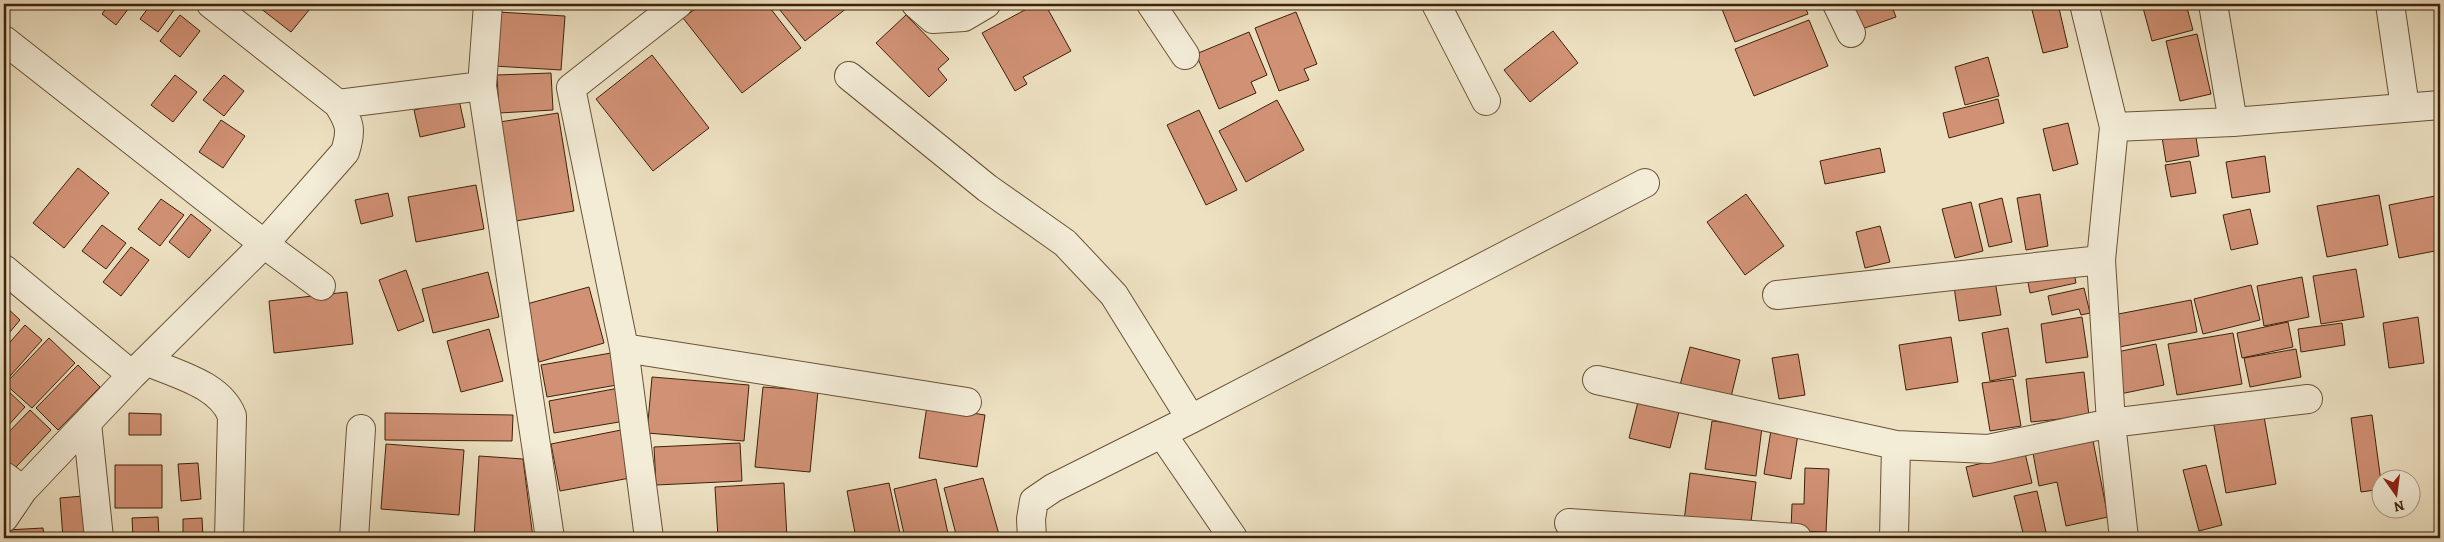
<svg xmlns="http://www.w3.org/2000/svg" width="2444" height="542" viewBox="0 0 2444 542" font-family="Alegreya,serif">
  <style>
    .building { fill: #d19175; stroke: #3e2208 }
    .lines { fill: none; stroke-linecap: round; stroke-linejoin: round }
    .street-casing { stroke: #6a5236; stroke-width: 30 }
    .street { stroke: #f3ecd7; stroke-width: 28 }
  </style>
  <rect width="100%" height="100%" fill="#ede1c2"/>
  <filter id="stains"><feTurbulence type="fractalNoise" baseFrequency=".004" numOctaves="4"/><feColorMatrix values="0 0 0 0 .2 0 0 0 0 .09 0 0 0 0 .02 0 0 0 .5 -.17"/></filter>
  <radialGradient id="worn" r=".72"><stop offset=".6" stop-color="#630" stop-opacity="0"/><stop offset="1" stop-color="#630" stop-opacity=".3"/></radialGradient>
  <path class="building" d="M109 4H132L116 25 102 14Z
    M151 4H173L177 6 158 32 140 19Z
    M264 4H314L291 32 260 8Z
    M702 4H767L801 48 742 93 683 18Z
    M775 4H852L805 41Z
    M1036 4H1045L1071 51 1023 77 1027 84 1015 91 982 33Z
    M1720 4H1804L1808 14 1735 42Z
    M1853 4H1891L1896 17 1862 29Z
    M2058 4 2068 47 2043 53 2032 10Z
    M2142 4H2186L2193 30 2152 41Z
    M498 12 565 16 561 70 494 66Z
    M1296 12 1317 64 1304 69 1309 80 1279 91 1255 28Z
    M180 15 200 31 180 57 160 41Z
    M906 15 949 59 938 69 947 80 929 97 876 43Z
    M1809 20 1828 66 1754 96 1735 49Z
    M1553 31 1578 63 1530 102 1504 70Z
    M1249 32 1267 75 1251 82 1256 93 1219 109 1196 54Z
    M2197 34 2211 94 2180 101 2166 41Z
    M652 55 709 128 653 171 596 99Z
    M1988 57 1999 96 1965 105 1955 67Z
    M551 73 553 110 499 113 497 75Z
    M175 75 197 92 173 122 151 105Z
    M224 75 244 91 224 116 203 100Z
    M1998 99 2004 123 1949 138 1943 113Z
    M459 100 465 127 420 137 414 110Z
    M1277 100 1304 150 1246 182 1219 131Z
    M1199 110 1237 190 1206 205 1167 125Z
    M558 113 574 211 510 222 493 123Z
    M221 120 245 136 223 168 199 152Z
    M2068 123 2078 164 2053 171 2043 129Z
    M2194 125 2199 156 2166 162 2161 131Z
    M1880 148 1885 172 1825 184 1820 161Z
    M2265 156 2270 192 2232 198 2226 162Z
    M2190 161 2196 193 2171 197 2165 165Z
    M78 168 109 193 64 248 33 223Z
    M476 185 484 229 416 242 408 197Z
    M388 193 393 216 361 224 355 200Z
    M1746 194 1784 246 1745 275 1707 222Z
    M2040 194 2048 246 2026 250 2017 198Z
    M2379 195 2388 245 2327 257 2317 206Z
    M2440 195V250L2399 258 2389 205Z
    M2002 198 2012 242 1989 247 1979 204Z
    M161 199 184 215 160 246 138 229Z
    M1971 202 1983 251 1955 258 1942 209Z
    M2250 209 2258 244 2231 250 2223 215Z
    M191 214 211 230 189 258 169 242Z
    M102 225 126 243 106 269 82 251Z
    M1880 226 1890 262 1865 268 1856 232Z
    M131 247 149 260 121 296 103 282Z
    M2073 267 2076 283 2030 293 2027 277Z
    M2356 269 2364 317 2321 324 2313 276Z
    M406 270 424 321 398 331 379 280Z
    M488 272 499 317 433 333 422 289Z
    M2302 277 2309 317 2264 326 2257 286Z
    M1995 281 2001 315 1959 321 1954 287Z
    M2251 285 2260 320 2203 334 2194 299Z
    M589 287 604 343 539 362 523 305Z
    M2084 288 2090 313 2081 315 2079 309 2052 315 2048 296Z
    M347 292 353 344 274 353 269 301Z
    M2191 300 2197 332 2114 348 2108 316Z
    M4 305 20 320 4 339Z
    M2082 317 2088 357 2046 363 2041 324Z
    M2418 317 2424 363 2389 368 2383 323Z
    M2288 322 2293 347 2242 358 2237 333Z
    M2342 323 2345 345 2301 352 2298 329Z
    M25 325 42 340 4 383V349Z
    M2008 328 2016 376 1990 381 1982 333Z
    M489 329 503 381 461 392 447 341Z
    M2233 333 2242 384 2177 395 2168 344Z
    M1951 337 1958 382 1906 390 1899 345Z
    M49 338 75 363 32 408 5 384Z
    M2156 344 2164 385 2115 395 2107 354Z
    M1690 347 1740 360 1730 401 1679 389Z
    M2296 349 2301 377 2250 387 2244 358Z
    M611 353 617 385 547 397 541 365Z
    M1798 354 1805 395 1779 399 1772 358Z
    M78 365 100 387 58 430 36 408Z
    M2084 372 2089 416 2031 422 2026 379Z
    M652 377 749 385 744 441 647 433Z
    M2013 379 2021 426 1990 431 1982 383Z
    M4 387 25 407 4 430Z
    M763 387 818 391 810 472 755 467Z
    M619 388 625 421 554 433 549 401Z
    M1639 398 1680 408 1670 448 1629 438Z
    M927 406 985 415 977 467 919 458Z
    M30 410 51 430 15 468 4 457V437Z
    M2263 411 2276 484 2226 493 2213 420Z
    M129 413 161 414V435H129Z
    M385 413 513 415 512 441 385 440Z
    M2372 415 2382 489 2361 492 2351 418Z
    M1712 421 1762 427 1756 476 1705 469Z
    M621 430 630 478 560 491 551 444Z
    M1771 430 1798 434 1791 479 1764 474Z
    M2093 441 2108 517 2066 526 2057 482 2039 486 2033 453Z
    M740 443 742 481 656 485 654 447Z
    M386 444 464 450 459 515 381 509Z
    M2025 453 2032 483 1973 497 1966 467Z
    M479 456 523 459 533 538H474Z
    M198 463 201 499 181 501 178 464Z
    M115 465H162V508H115Z
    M2206 465 2222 525 2199 531 2183 470Z
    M1805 468 1829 469 1826 532 1791 531 1792 504H1804Z
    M1690 473 1756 482 1750 530 1684 521Z
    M983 478 1000 538H957L944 488Z
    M936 479 949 538H905L894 489Z
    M784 483 787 538H718L715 487Z
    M889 483 901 538H856L847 491Z
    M2037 491 2046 532 2024 537 2014 496Z
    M83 496 86 538H63L60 498Z
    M158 517 159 538H133L132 518Z
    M202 518 203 538H183V519Z
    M43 528 44 538H7V530Z
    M250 533 339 534V538H250Z"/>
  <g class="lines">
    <defs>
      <path id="street" d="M488 4 482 86 550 538
        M916 4 933 19 964 17 986 4
        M1151 4 1185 55
        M1436 4 1486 101
        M1837 4 1851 33
        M2084 4 2114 127 2101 260 2111 423 2124 538
        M2213 4 2233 122
        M2390 4 2405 107
        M4 40 264 244 321 286
        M849 76 987 188 1065 243 1114 295 1191 419
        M338 104 482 86
        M2114 127 2233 122 2440 105
        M4 269 132 375
        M1777 295 2101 260
        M624 348 967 402
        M146 361C175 374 220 384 232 416L229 538
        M1597 380 1896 445
        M87 423 99 538
        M1162 434 1233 538
        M4 476 23 490
        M4 518 23 490 132 375 264 244 345 152C352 130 350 123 338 104L211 4
        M1569 523 1797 538
        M354 538 361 429
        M649 538 624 348 571 88 678 4
        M1032 538 1031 519 1034 501 1053 488 1191 419 1645 183
        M1894 538 1896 445 1988 449 2111 423 2308 399"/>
    </defs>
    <use href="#street" class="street-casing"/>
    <use href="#street" class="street"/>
  </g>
  <rect width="2444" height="542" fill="none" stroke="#ede1c2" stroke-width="20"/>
  <rect x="5" y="5" width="2434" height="532" fill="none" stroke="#3e2208" stroke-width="2.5"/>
  <rect x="10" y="10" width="2424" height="522" fill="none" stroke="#3e2208"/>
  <g transform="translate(2396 494) rotate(166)"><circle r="24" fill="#f3ecd7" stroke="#ab9b84"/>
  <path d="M0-4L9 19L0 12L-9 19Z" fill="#8f2418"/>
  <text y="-8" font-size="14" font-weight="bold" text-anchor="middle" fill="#3e2208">N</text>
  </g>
  <rect width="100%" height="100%" filter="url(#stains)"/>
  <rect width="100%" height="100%" fill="url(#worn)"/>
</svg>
